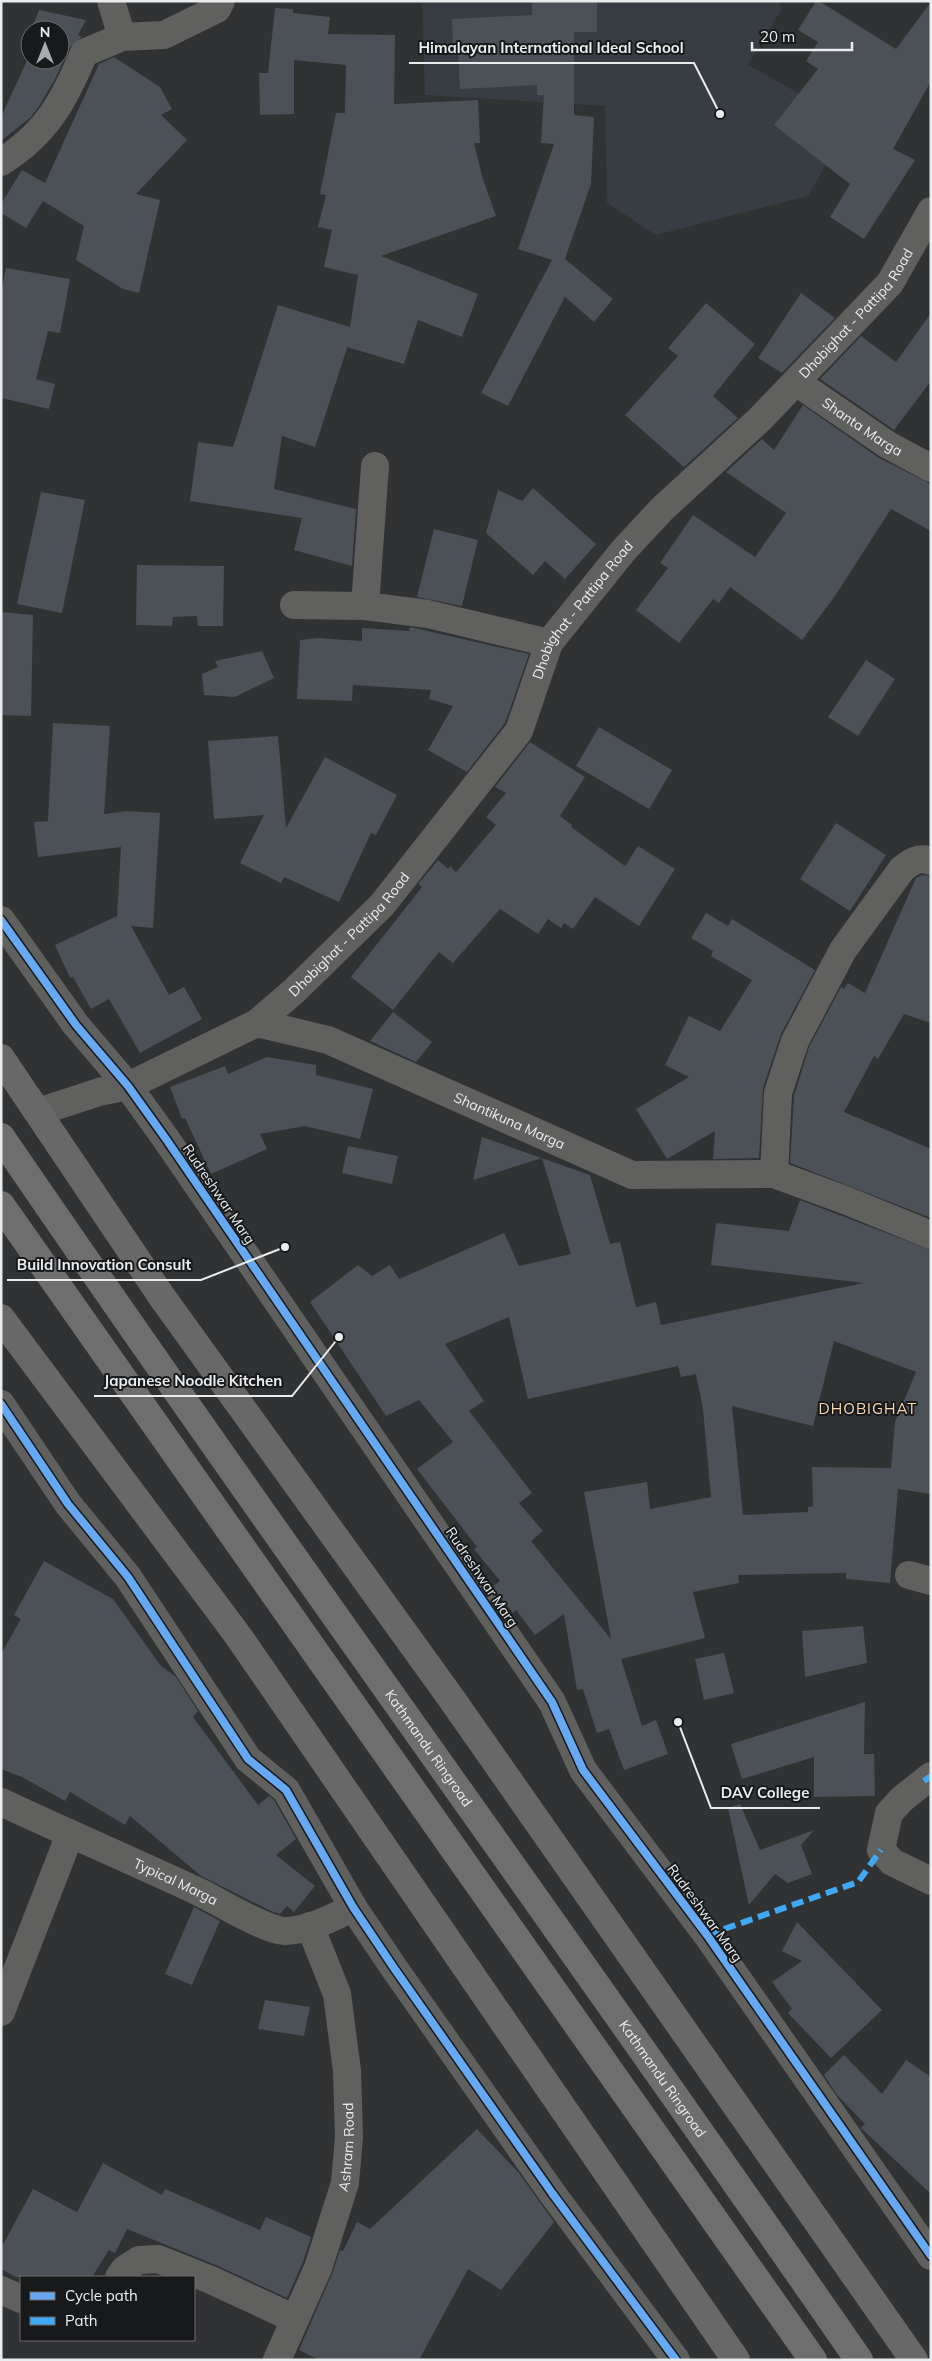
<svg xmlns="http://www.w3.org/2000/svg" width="932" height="2361" viewBox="0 0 932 2361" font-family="Mulish,sans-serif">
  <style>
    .built { fill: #373d43 }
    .building { fill: #4c5057; fill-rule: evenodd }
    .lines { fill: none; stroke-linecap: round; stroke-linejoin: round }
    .minor { stroke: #60605f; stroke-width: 28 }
    .major { stroke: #686868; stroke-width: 28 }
    .highway { stroke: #6e6e6f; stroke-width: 28 }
    .quiet { stroke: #3fa9f5; stroke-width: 6; stroke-dasharray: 12 6; stroke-linecap: butt }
    .cycleway-casing { stroke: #18191b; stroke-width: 11 }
    .cycleway { stroke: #66a8f1; stroke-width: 8 }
    .labels { text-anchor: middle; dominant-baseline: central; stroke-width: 4; stroke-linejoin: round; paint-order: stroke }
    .street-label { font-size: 14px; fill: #eaecee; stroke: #18191b }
    .neighbourhood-label { font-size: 15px; letter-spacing: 1px; fill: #f9d8b4; stroke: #18191b }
    .leader { fill: none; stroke: #eaecee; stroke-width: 2 }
    .callout-dot { fill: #eaecee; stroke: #18191b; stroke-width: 2 }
    .callout-label { font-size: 15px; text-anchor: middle; font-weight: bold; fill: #eaecee; stroke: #18191b; stroke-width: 4; stroke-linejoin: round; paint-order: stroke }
  </style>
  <rect width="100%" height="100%" fill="#303234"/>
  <path class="built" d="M422 1H780L781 10 748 65 850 122 808 196 656 235 607 203 605 106 425 95Z"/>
  <path class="building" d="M532 1H597V32H574V115L594 117 591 184 565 259 613 299 594 322 565 297 508 406 481 393 552 260 518 249 554 144 541 143 544 95H537V85L460 89 458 51H453L452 19 532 15Z
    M816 1H819L896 49 931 2V81L893 149 915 160 864 239 830 217 850 184 774 125 818 69 806 61 818 42 798 30Z
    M275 8 293 9V13L330 17 328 34 395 35 394 104 478 100 480 143H474L482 176 496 216 381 256 478 294 462 337 418 320 404 364 347 347 348 345 315 447 282 436 274 489 356 509 352 566 294 550 302 518 190 501 198 442 233 447 278 305 350 327 358 275 324 267 332 230 318 227 326 195 320 194 336 113H345L346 65 294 60V114L260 115 259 73H268Z
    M39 10 86 20 78 35 82 37 70 47 55 79 39 106 31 117 1 141V117L30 54V60H60V30H31Z
    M114 57 160 87 172 109 161 115 187 140 136 194 160 200 139 293 123 289 76 260 84 226 43 201 26 228 1 213V204L22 170 45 183 99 64Z
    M6 268 70 279 60 333 48 331 36 379 55 384 49 409 1 398V293Z
    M801 293 835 318 782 373 758 358Z
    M706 303 755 344 713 396 738 418 684 467 625 415 678 356 668 348Z
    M931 313V381L894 430 820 379 861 336 896 362Z
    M803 405 879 458 931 484V531L891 509 835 596 802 640 730 587 719 603 713 599 679 643 636 610 668 568 660 563 693 515 755 557 786 513 726 472 762 439 774 450Z
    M533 488 596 544 565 579 545 561 533 575 486 533 498 490 522 501Z
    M41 492 85 500 62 613 17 604Z
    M434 529 478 540 462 606 417 597Z
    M137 565 224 566 223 626H198L197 616 173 617 172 626 136 625Z
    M1 612 33 615 31 716 1 715Z
    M410 627 529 654 505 723 467 772 428 750 453 706 429 699 431 690 353 685 352 701 297 699 300 640 317 638 362 641V628L409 631Z
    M262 651 274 678 235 697 204 695 202 674 218 667 215 661Z
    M866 660 895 679 858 736 828 717Z
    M53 723 110 726 104 814 127 811 160 813 153 928 131 926 169 995 184 987 202 1019 140 1053 109 999 91 1009 73 977 70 978 55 945 117 916 121 847 38 857 34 822 48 821Z
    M599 727 672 770 649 809 576 766Z
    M278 736 286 828 325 757 397 795 376 835 371 833 339 902 284 877 281 883 240 863 264 815 214 819 208 741Z
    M530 742 585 777 560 816 572 825 571 827 625 866 638 846 675 869 639 926 595 897 573 929 564 923 561 928 548 919 538 934 500 909 453 963 439 952 393 1010 351 977 422 887 418 884 438 860 448 869 450 866 456 872 496 825 486 817 506 793 495 787Z
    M836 823 886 855 850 911 800 879Z
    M922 875 931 876V1023L904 1014 878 1059 874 1056 844 1112 931 1149V1218L790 1163 794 1096 809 1047 841 987 844 989 848 983 865 993 916 878Z
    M706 913 728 926 732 919 815 970 781 1034 763 1088 759 1158 713 1159 715 1131 667 1159 636 1109 689 1077 665 1065 689 1016 720 1031 752 980 711 956 713 951 691 938Z
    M393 1012 432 1042 416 1062 370 1041Z
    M267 1057 316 1065V1075L373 1089 360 1139 305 1126 260 1134 267 1149 211 1174 185 1118 182 1119 170 1087 225 1066 228 1074Z
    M482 1137 590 1175 610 1244 620 1242 636 1307 656 1302 661 1325 864 1283 711 1265 716 1223 789 1231 800 1200 931 1250V1494L898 1489 890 1583 846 1579V1573L738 1575 739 1583 693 1592 705 1638 621 1659 642 1726 656 1720 668 1754 624 1770 609 1729 597 1733 583 1689 577 1690 564 1614 535 1635 516 1610 513 1613 492 1587 500 1581 474 1549 477 1547 417 1469 453 1442 419 1400 386 1416 310 1302 358 1265 372 1276 390 1265 399 1279 504 1233 519 1266 571 1254 542 1158 473 1180ZM509 1317 528 1399 678 1366 681 1377 696 1374 703 1409 711 1497 650 1509 647 1482 584 1492 611 1639 531 1541 543 1531 519 1503 532 1493 469 1411 484 1401 445 1344ZM834 1341 916 1372 895 1422 891 1468 812 1467 813 1506 808 1507V1512L743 1515 732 1406 813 1426Z
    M348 1146 398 1156 392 1184 342 1173Z
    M44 1561 113 1599 161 1666 176 1677 198 1711 193 1717 258 1805 269 1796 274 1800 296 1839 276 1855 315 1886 294 1912 287 1906 280 1914 271 1911 201 1876 130 1816 125 1825 70 1792 65 1801 22 1777 1 1769V1654L21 1619 14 1615Z
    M863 1626 867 1663 805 1677 802 1631Z
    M724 1653 734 1693 704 1700 695 1659Z
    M865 1702 864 1754H874L875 1796 814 1797V1757L742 1779 731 1744Z
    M740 1804 760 1850 814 1830 801 1845 812 1874 788 1883 775 1874 749 1905 728 1808Z
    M194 1907 220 1921 192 1985 165 1974Z
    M797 1922 882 2010 831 2058 788 2013 792 2009 772 1982 802 1961 782 1951Z
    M265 2000 310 2007 304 2036 258 2029Z
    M844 2055 882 2094 906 2060 931 2077V2194L861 2128 865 2124 837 2095 824 2075Z
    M477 2129 519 2173 554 2222 501 2290 468 2269 419 2360H319L299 2350 332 2274 340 2250 343 2251 357 2222 370 2229Z
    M103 2163 162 2195 165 2189 260 2230 266 2217 311 2237 303 2262 287 2298 218 2266 127 2229 115 2253 109 2250 92 2277H16L1 2269V2248L33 2189 77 2212Z"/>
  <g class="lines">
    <g class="minor">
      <path d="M111 1 122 37"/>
      <path d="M1 162C46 134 64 101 84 53L122 37 164 35 217 9 221 1"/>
      <path id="s1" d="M796 382 888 445 931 468"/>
      <path d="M294 605 365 606 428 614 549 643"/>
      <path d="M365 606 375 466"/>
      <path d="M1 920 76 1025 128 1086 166 1139 552 1702 583 1770 707 1935 931 2256"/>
      <path id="s2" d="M257 1023 294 991 382 905 519 731 549 643 623 551 662 509 760 419 890 283 931 211"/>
      <path id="s3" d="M38 1112 99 1092 128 1086 257 1023 328 1040 632 1175 774 1174 845 1200 931 1235"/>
      <path d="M774 1174 778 1093 795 1041 843 950 902 869C911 862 919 856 931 861"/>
      <path d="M1 1404 68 1504 128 1577 248 1759 286 1790 353 1907 394 1968 552 2193 676 2360"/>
      <path d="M909 1575 931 1581"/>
      <path d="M931 1776 902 1799 889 1813 881 1850 892 1862 931 1881"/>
      <path id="s4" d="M1 1802C67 1833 133 1861 199 1892 220 1902 264 1930 285 1931 306 1931 336 1917 353 1907"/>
      <path d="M1 2012 70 1834"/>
      <path d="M119 2277 125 2269 139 2260 158 2259 211 2280 295 2319"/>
      <path d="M1 2290 21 2299"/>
      <path id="s5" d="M277 2360 318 2268 345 2183 349 2137 347 2071 337 1994 310 1926"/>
    </g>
    <path class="major" d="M1 1058 162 1297 451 1698 914 2360
      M1 1318 239 1637 736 2360"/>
    <g class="highway">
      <path id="s6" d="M1 1137C282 1548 576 1950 859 2360"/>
      <path d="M1 1205 813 2360"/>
    </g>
    <path class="quiet" d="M924 1781 931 1776
      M707 1935 858 1882 881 1850"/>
    <defs>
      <path id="cycleway" d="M1 920 76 1025 128 1086 166 1139 552 1702 583 1770 707 1935 931 2256
        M1 1404 68 1504 128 1577 248 1759 286 1790 353 1907 394 1968 552 2193 676 2360"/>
    </defs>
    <use href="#cycleway" class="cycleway-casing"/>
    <use href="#cycleway" class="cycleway"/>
  </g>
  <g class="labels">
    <g class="street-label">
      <text stroke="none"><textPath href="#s2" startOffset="938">Dhobighat - Pattipa Road</textPath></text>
      <text stroke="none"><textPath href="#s1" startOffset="80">Shanta Marga</textPath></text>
      <text stroke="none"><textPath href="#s2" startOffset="532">Dhobighat - Pattipa Road</textPath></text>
      <text stroke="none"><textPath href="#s2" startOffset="128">Dhobighat - Pattipa Road</textPath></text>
      <text stroke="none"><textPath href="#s3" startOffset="509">Shantikuna Marga</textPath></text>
      <text transform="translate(219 1194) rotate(56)">Rudreshwar Marg</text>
      <text transform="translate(482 1577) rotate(56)">Rudreshwar Marg</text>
      <text stroke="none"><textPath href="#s6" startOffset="746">Kathmandu Ringroad</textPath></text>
      <text stroke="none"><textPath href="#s4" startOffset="192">Typical Marga</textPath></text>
      <text transform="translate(705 1913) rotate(54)">Rudreshwar Marg</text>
      <text stroke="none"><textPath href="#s6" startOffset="1151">Kathmandu Ringroad</textPath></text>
      <text stroke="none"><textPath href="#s5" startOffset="226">Ashram Road</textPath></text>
    </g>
    <g class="neighbourhood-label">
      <text x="868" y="1408">DHOBIGHAT</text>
    </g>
  </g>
  <path class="leader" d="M720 114L694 63H409M285 1247L201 1280H7M339 1337L292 1396H94M678 1722L711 1808H820"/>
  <g class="callout-dot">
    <circle cx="720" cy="114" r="5"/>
    <circle cx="285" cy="1247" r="5"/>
    <circle cx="339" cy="1337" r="5"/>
    <circle cx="678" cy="1722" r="5"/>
  </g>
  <g class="callout-label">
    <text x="551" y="53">Himalayan International Ideal School</text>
    <text x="104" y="1270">Build Innovation Consult</text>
    <text x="193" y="1386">Japanese Noodle Kitchen</text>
    <text x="765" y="1798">DAV College</text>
  </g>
  <rect width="932" height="2361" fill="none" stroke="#eaecee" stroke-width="5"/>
  <rect x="20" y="2276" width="175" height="65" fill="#18191b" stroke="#6c6d6f"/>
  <rect x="30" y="2292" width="25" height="8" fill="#66a8f1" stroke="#6c6d6f"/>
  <text x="65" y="2301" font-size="15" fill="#eaecee">Cycle path</text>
  <rect x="30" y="2317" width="25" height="8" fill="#3fa9f5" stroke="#6c6d6f"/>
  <text x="65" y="2326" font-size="15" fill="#eaecee">Path</text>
  <g transform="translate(45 45)"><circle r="24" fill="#18191b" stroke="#6c6d6f"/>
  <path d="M0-4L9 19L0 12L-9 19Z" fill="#a9abad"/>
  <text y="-8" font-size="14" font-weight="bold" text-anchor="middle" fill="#eaecee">N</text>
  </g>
  <path d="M752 42v8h100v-8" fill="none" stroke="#eaecee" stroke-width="2.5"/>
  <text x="760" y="42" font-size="15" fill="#eaecee" stroke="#18191b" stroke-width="4" paint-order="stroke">20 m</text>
</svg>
